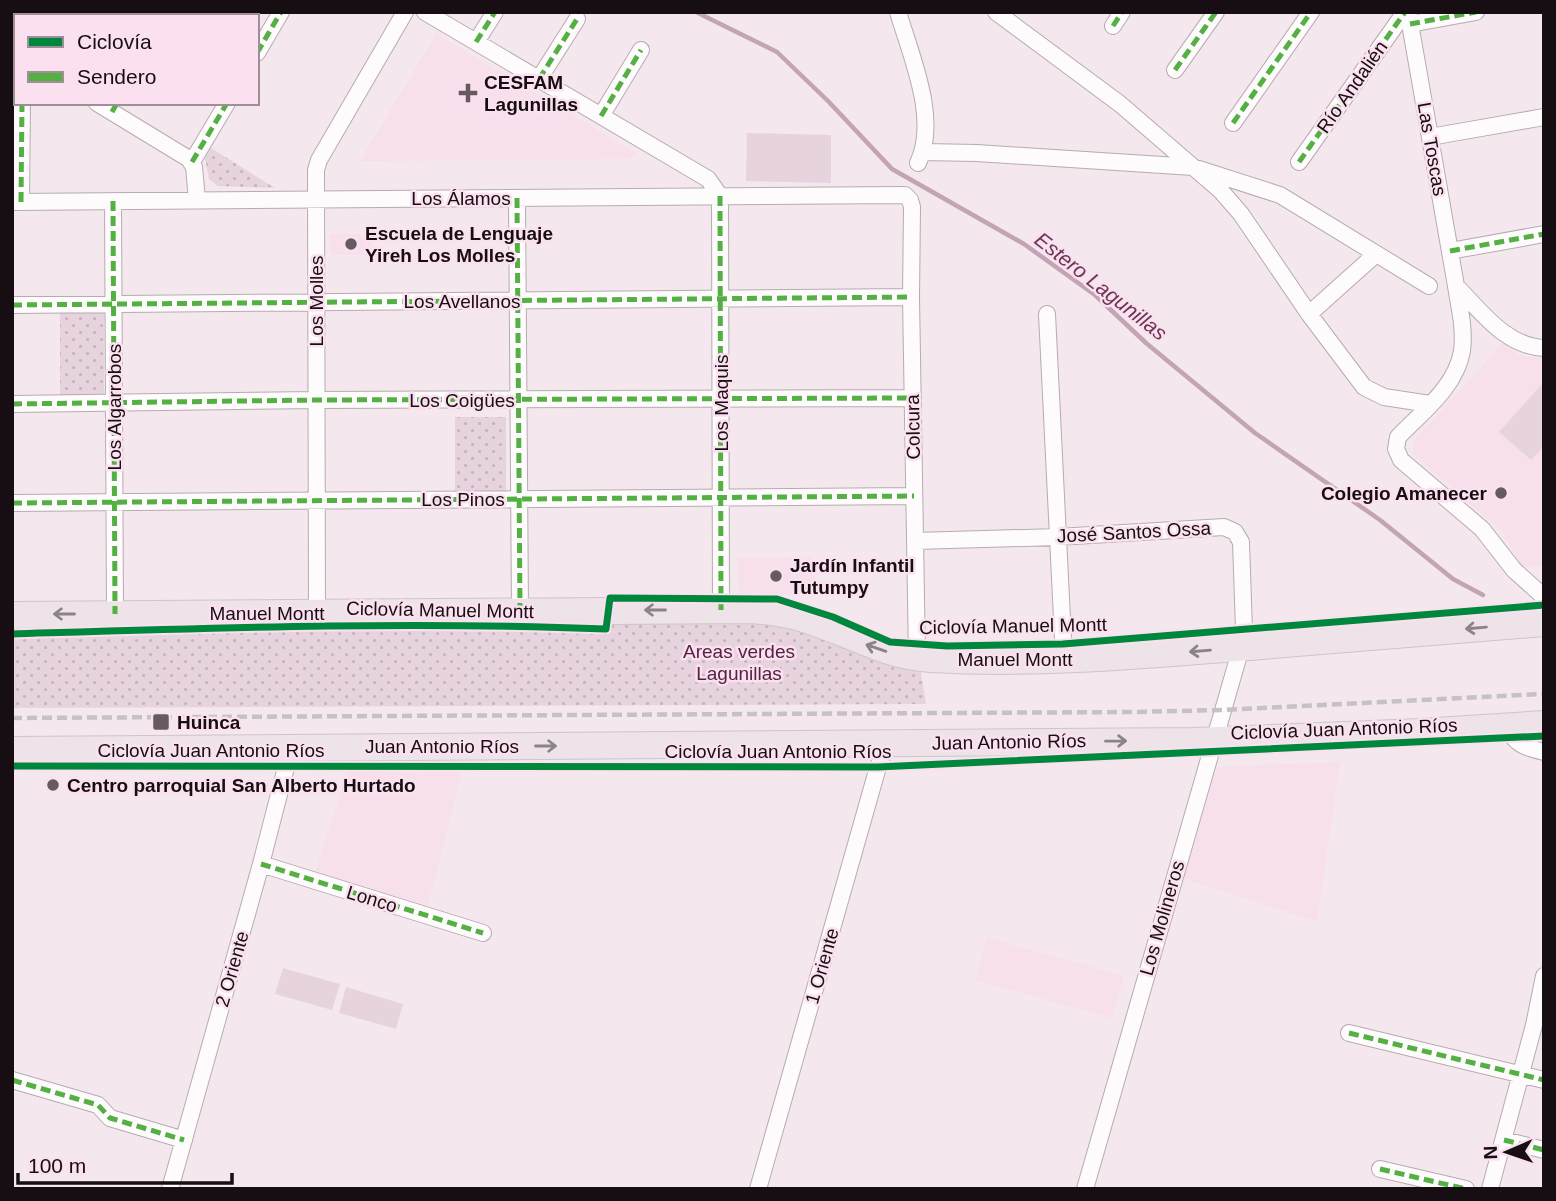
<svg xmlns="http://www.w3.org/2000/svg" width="1556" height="1201" viewBox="0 0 1556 1201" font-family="Helvetica,sans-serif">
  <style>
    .built { fill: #f7dfec }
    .grass { fill: url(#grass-dots) }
    .pitch { fill: #e7d3de }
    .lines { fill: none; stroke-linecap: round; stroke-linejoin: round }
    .stream { stroke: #c2a4b5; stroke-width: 4.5 }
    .street-casing { stroke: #b6abb1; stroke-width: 18 }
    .primary-casing { stroke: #ccc6c9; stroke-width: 28 }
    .street { stroke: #fefbfc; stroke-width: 16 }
    .primary { stroke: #ede3e9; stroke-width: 26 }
    .rail { stroke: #c5c2c3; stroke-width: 4.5; stroke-dasharray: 10 5; stroke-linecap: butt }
    .quiet { stroke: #55b044; stroke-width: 5; stroke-dasharray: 10 5; stroke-linecap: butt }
    .cycleway-casing { stroke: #fbe1ef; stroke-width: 11 }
    .cycleway { stroke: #00873e; stroke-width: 7 }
    .oneway { stroke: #8c8388 }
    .poi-dot { fill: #645a5f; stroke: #fbe1ef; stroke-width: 2.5 }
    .labels { text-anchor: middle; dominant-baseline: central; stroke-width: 5; stroke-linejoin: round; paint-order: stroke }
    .poi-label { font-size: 19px; font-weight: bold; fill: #160e12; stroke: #fbe1ef; text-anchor: start }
    .street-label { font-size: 19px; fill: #160e12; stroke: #fbe1ef }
    .park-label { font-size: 19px; fill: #542342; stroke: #fbe1ef }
    .water-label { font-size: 21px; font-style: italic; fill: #6a3756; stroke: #fbe1ef }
  </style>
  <defs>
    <pattern id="grass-dots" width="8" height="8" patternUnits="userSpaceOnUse" patternTransform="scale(1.75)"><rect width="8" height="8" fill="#e7d3de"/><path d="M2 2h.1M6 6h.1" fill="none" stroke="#c5b4bd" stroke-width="1.8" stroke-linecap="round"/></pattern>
  </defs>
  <rect width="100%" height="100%" fill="#f5e7ee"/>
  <path class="built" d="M436 34 636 153 631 159 360 161Z
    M330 234H371V255H331Z
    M1503 343 1517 354 1527 357 1544 356V565L1522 567 1502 531 1413 454 1414 441Z
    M813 557 814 594 739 595 738 558Z
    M1340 762 1317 921 1184 879 1217 767Z
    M463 767 428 905 315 873 348 769Z
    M987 938 1124 976 1112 1018 975 980Z"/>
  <path class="grass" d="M211 148 275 188 218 186 209 179 205 158Z
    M60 313H104V398H60Z
    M455 417H506V504H455Z
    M766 619 920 667 926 704 12 708V627Z"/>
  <path class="pitch" d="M747 133 831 135V183L746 181Z
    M1544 382V446L1531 460 1499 432Z
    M283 968 340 984 332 1010 275 994Z
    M346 987 403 1004 396 1029 339 1013Z"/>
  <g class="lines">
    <path class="stream" d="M696 12 777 52 828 101 892 169 1024 244 1095 295 1146 343 1255 433 1380 520 1453 579 1483 595"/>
    <defs>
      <path id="street" d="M425 12 708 179 720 196 721 610
        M898 12C911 56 939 119 918 163
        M996 12 1120 104 1221 191 1241 214 1309 314 1364 387 1384 397 1430 404
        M1408 12 1456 286C1459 306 1465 329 1462 351 1456 387 1422 412 1398 437L1396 449 1401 460 1482 529 1514 570 1544 597
        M51 16 53 12
        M167 16 169 12
        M1410 24 1476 12
        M1113 26 1122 12
        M476 42 495 12
        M12 53 16 55
        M257 53 281 12
        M1175 70 1216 12
        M539 79 577 19
        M97 103 189 159 194 167 197 200
        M601 116 641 50
        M1233 123 1311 12
        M1430 137 1544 117
        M923 152 977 153 1193 167 1280 195 1429 286
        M192 162 227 103
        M1299 162 1405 12
        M517 198 520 612
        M113 201 115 614
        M12 202 905 195 910 200 912 207 911 297 917 658
        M21 202 22 103
        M1450 251 1544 234
        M1456 286C1481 311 1505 346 1544 348
        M12 305 911 297
        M1047 314 1064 659
        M1309 314 1376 254
        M12 404 317 400 913 398
        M12 503 914 496
        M915 541 1058 537 1224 527 1235 532 1241 542 1244 630 1241 648 1085 1189
        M317 612 316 170 319 160 405 12
        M1508 727C1513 744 1527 748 1544 752
        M261 864 483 933
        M1349 1033 1544 1080
        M12 1080 98 1105 110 1118 184 1140
        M1504 1140 1544 1150
        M1380 1169 1466 1189
        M170 1189 261 864 291 748
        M758 1189 878 767 887 744
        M1490 1189 1534 1025 1544 976"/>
      <path id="primary" d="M12 615 748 610C769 611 790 614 810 621 851 634 887 657 931 659 1033 665 1136 656 1237 648 1340 640 1442 631 1544 623
        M12 750 1194 741 1420 732 1544 724"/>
    </defs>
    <use href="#street" class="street-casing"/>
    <use href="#primary" class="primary-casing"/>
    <use href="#street" class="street"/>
    <use href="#primary" class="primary"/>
    <path class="rail" d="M12 718 1132 712 1222 710 1544 694"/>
    <path class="quiet" d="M51 16 53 12
      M167 16 169 12
      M1410 24 1476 12
      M1113 26 1122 12
      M476 42 495 12
      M257 53 281 12
      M1175 70 1216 12
      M539 79 577 19
      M112 112 117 103
      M601 116 641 50
      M1233 123 1311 12
      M192 162 227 103
      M1299 162 1405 12
      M720 196 721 610
      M517 198 520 612
      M113 201 115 614
      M21 202 22 103
      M1450 251 1544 234
      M12 305 911 297
      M12 404 317 400 913 398
      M12 503 914 496
      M261 864 483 933
      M1349 1033 1544 1080
      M12 1080 98 1105 110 1118 184 1140
      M1504 1140 1544 1150
      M1380 1169 1466 1189"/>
    <defs>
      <path id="cycleway" d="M12 634C210 628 408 621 606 629L610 598 777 599 833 617 890 642 947 646 1063 644 1544 605
        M12 766 878 767 1544 736"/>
    </defs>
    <use href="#cycleway" class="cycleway-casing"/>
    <use href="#cycleway" class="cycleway"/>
  </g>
  <defs><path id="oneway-shaft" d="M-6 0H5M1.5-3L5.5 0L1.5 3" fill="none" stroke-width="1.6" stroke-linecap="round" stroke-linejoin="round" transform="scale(1.75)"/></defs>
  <g class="oneway">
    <use href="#oneway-shaft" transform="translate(655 610) rotate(180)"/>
    <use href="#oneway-shaft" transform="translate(64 614) rotate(180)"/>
    <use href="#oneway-shaft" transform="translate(1476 628) rotate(175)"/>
    <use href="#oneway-shaft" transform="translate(876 648) rotate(-161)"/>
    <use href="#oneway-shaft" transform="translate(1200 651) rotate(175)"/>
    <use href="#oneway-shaft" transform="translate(1116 741) rotate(-1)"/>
    <use href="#oneway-shaft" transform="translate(546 746)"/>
  </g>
  <g class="poi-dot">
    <path d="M464.5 82.5h7v7h7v7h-7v7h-7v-7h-7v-7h7z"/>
    <circle cx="351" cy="244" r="7"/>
    <circle cx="1501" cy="493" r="7"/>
    <circle cx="776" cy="576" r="7"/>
    <rect x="152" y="713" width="18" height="18" rx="3.5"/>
    <circle cx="53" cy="785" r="7"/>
  </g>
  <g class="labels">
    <g class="poi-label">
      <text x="484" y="82">CESFAM<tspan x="484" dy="22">Lagunillas</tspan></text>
      <text x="365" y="233">Escuela de Lenguaje<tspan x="365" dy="22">Yireh Los Molles</tspan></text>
      <text x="1487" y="493" text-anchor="end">Colegio Amanecer</text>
      <text x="790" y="565">Jardín Infantil<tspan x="790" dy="22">Tutumpy</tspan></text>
      <text x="177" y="722">Huinca</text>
      <text x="67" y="785">Centro parroquial San Alberto Hurtado</text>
    </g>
    <g class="street-label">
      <text transform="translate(1352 87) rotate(-55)">Río Andalién</text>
      <text transform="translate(1432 149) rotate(80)">Las Toscas</text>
      <text x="461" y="198">Los Álamos</text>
      <text transform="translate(316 301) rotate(-90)">Los Molles</text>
      <text x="462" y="301">Los Avellanos</text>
      <text x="462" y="400">Los Coigües</text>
      <text transform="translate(721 403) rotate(-90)">Los Maquis</text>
      <text transform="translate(114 407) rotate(-90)">Los Algarrobos</text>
      <text transform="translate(913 427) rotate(-91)">Colcura</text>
      <text x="463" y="499">Los Pinos</text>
      <text transform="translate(1134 532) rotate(-3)">José Santos Ossa</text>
      <text transform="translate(440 610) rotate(1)">Ciclovía Manuel Montt</text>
      <text x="267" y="613">Manuel Montt</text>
      <text transform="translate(1013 626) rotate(-1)">Ciclovía Manuel Montt</text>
      <text x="1015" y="659">Manuel Montt</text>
      <text transform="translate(1344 729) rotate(-2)">Ciclovía Juan Antonio Ríos</text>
      <text transform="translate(1009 742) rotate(-1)">Juan Antonio Ríos</text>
      <text x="442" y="746">Juan Antonio Ríos</text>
      <text x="211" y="750">Ciclovía Juan Antonio Ríos</text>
      <text x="778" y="751">Ciclovía Juan Antonio Ríos</text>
      <text transform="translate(372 899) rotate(17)">Lonco</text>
      <text transform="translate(1162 918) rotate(-74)">Los Molineros</text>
      <text transform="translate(822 966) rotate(-74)">1 Oriente</text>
      <text transform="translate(232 969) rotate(-74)">2 Oriente</text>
    </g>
    <g class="park-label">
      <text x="739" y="651">Areas verdes<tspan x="739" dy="22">Lagunillas</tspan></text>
    </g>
    <g class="water-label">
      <text transform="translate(1101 286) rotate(38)">Estero Lagunillas</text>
    </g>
  </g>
  <rect width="1556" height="1201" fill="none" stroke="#160e12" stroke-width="28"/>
  <rect x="14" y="14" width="245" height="91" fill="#fbe1ef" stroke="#9f8d97" stroke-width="2"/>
  <rect x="28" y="37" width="35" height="10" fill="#00873e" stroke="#9f8d97" stroke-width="2"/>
  <text x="77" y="49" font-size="21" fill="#160e12">Ciclovía</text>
  <rect x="28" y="72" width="35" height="10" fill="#55b044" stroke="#9f8d97" stroke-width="2"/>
  <text x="77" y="84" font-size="21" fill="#160e12">Sendero</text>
  <g transform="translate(1507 1152) rotate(268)" stroke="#fbe1ef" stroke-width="5" paint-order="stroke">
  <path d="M0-5L12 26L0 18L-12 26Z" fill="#160e12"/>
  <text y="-10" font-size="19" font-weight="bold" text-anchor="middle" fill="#160e12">N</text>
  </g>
  <path d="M18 1173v10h214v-10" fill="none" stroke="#160e12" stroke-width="3.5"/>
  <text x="28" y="1173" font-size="21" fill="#160e12" stroke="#fbe1ef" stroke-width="5" paint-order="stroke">100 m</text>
</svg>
